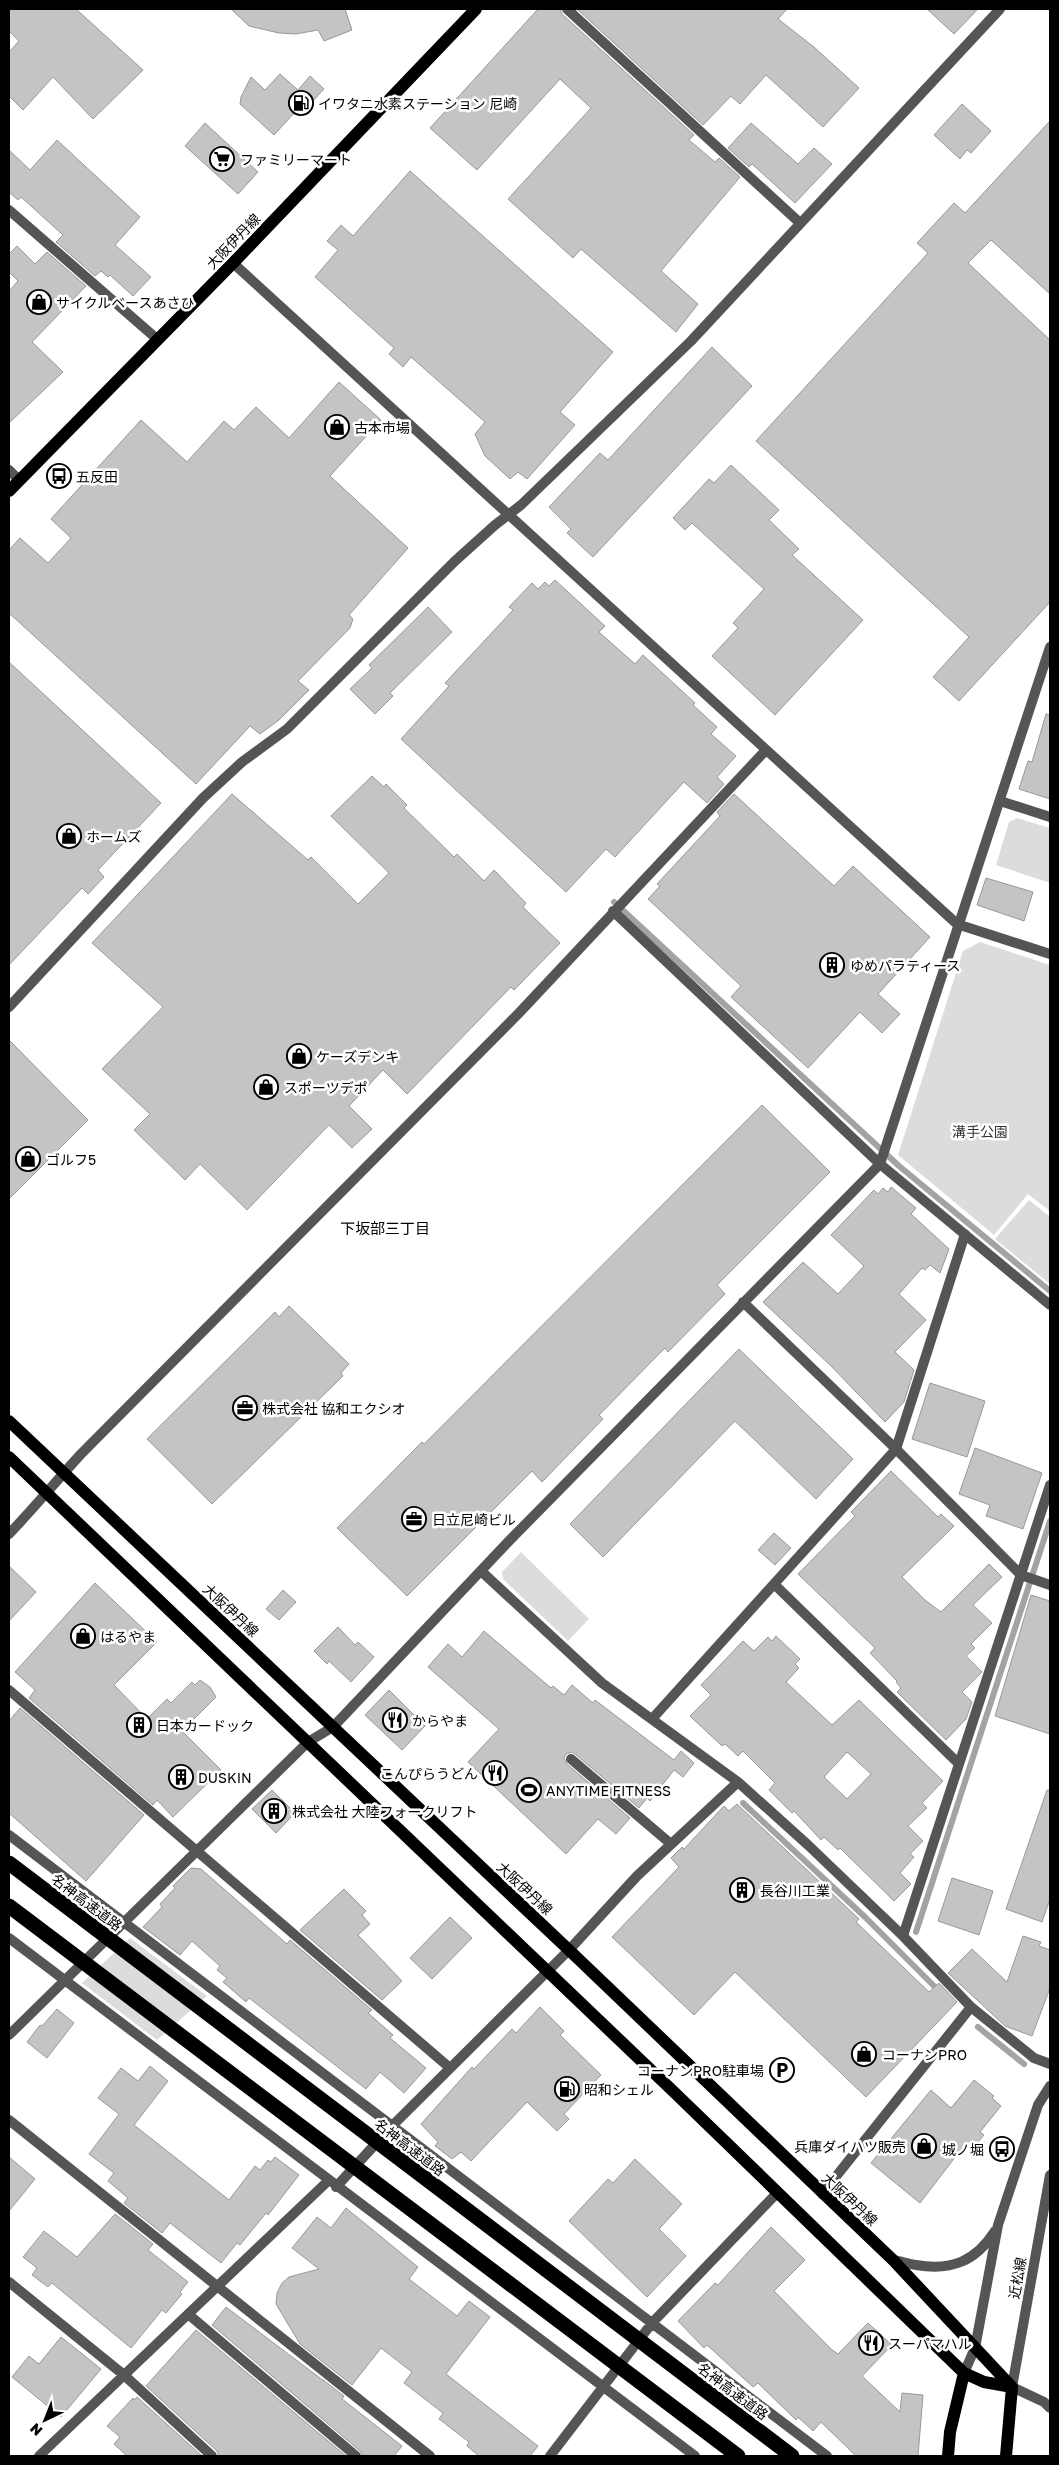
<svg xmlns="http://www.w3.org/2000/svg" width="1059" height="2465" viewBox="0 0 1059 2465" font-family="'Golos Text','Noto Sans JP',sans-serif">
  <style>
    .green { fill: #dcdcdc }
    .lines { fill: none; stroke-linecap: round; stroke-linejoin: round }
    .stream { stroke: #a3a3a3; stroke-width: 6 }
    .building { fill: #c4c4c4; stroke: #999; fill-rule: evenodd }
    .minor { stroke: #555; stroke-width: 10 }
    .tertiary { stroke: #555; stroke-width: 10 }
    .primary { stroke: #000; stroke-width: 12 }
    .motorway { stroke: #000; stroke-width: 15 }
    .labels { text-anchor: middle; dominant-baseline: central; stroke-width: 5; stroke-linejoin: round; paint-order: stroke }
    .poi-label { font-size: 14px; fill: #000; stroke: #fff; text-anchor: start }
    .street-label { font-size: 14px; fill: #000; stroke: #fff }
    .park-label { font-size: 14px; fill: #333; stroke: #fff }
    .neighbourhood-label { font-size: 15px; fill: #000; stroke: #fff }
  </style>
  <rect width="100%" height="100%" fill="#fff"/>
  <path class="green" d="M1017 818 1050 828V883L996 865 1009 822Z
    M980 942 1050 965V1211L1028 1194 994 1235 898 1155 963 951Z
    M1029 1200 1050 1217V1284L995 1239Z
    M521 1552 589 1619 568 1641 503 1579 502 1572Z
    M130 1938 207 1996 157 2040 82 1983Z"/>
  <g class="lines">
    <path class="stream" d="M614 902 899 1166 1050 1291
      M743 1803 865 1917 940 1992
      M916 1932 1050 1521
      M978 2027 1024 2064"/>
  </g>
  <path class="building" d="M9 9H76L143 70 93 119 53 77 23 110 9 96V52L19 41 9 31Z
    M231 9H345L352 30 324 41 318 30 296 34 279 33 249 26Z
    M538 9H560L562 14 694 135 689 140 715 162 719 158 740 177 661 271 698 304 676 332 581 249 573 258 508 199 591 108 560 79 477 170 430 128Z
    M577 9H787L778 19 814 47 859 88 823 127 766 75 740 104 731 96 703 125Z
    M927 9H978L954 34Z
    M280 74 298 90 310 76 324 89 300 115 296 111 274 135 240 104 241 97 251 77 265 90Z
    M962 104 991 131 971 153 967 150 960 159 934 135Z
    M1050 121V294L991 240 968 263 1050 340V602L959 701 933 677 969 637 756 441 928 253 917 243 954 203 965 213Z
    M205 123 258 172 238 194 185 146Z
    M751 123 798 164 814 148 832 164 795 203 752 164 749 167 728 148Z
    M57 140 140 217 115 245 151 277 133 296 110 275 108 277 101 271 95 276 56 242 63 235 21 197 18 200 9 192V150L30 170Z
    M410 171 613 352 560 412 575 425 527 479 518 472 510 479 485 456 475 434 485 422 411 357 403 367 389 354 394 348 315 277 338 250 327 241 341 225 353 236Z
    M17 246 35 264 47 252 86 286 32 342 63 372 9 423V291L18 281 9 272V254Z
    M712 347 752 386 593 557 567 533 571 529 549 507 600 453 608 460Z
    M339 382 381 420 330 476 408 548 349 615 353 619 350 628 298 681 309 690 279 720 260 734 250 726 196 784 9 613V550L20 538 48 563 71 538 51 519 141 420 187 462 224 421 234 430 256 407 289 438Z
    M731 465 779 510 769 520 799 549 792 555 863 620 775 715 712 656 738 628 733 623 764 589 692 523 685 530 673 518 709 479 714 483Z
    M555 580 605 626 599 632 635 664 643 655 695 703 693 705 717 727 711 734 736 756 717 777 724 784 707 803 684 782 615 857 606 849 566 892 401 739 449 686 445 683 513 610 509 607 532 583 538 589 545 582 549 586Z
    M428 607 452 632 390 693 393 696 375 714 350 689 372 668 369 665Z
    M9 662 161 803 98 870 104 877 88 894 82 888 9 965Z
    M1046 714 1050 715V799L1019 789 1028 761 1032 762Z
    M372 776 384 787 386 784 407 805 404 808 454 857 457 854 484 881 494 870 526 903 523 907 560 943 514 990 511 987 407 1094 383 1070 349 1106 372 1129 352 1148 329 1125 247 1210 200 1164 185 1180 134 1130 150 1114 102 1069 163 1007 92 943 232 794 308 860 311 857 358 904 389 873 331 816Z
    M734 794 834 886 853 866 930 937 878 994 900 1014 882 1033 860 1012 808 1068 731 997 741 986 648 899 660 886 657 884 720 816 717 812Z
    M986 878 1033 892 1024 921 977 905Z
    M9 1040 88 1120 9 1199Z
    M762 1105 830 1172 717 1285 725 1294 668 1352 665 1348 599 1415 603 1419 542 1482 532 1471 407 1596 337 1528 422 1442 424 1444Z
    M891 1187 916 1208 911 1214 949 1249 940 1273 930 1265 925 1270 922 1268 899 1294 926 1320 895 1352 914 1370 904 1402 885 1422 830 1365 763 1302 803 1262 838 1294 864 1266 831 1235 874 1190 878 1194 883 1188 888 1192Z
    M289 1306 349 1364 341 1373 343 1376 212 1504 147 1439 275 1312 279 1317Z
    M739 1349 853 1459 816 1499 735 1421 603 1557 570 1524Z
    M930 1383 985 1401 967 1457 912 1439Z
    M975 1448 1042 1473 1023 1529 986 1516 990 1505 959 1494Z
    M891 1471 938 1517 941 1514 954 1526 902 1577 925 1600 941 1612 989 1564 1002 1577 973 1605 992 1623 971 1644 975 1648 966 1656 982 1672 962 1692 972 1702 966 1719 946 1740 897 1692 901 1688 896 1682 897 1681 870 1653 875 1648 798 1574 855 1516 851 1512Z
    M774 1533 791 1548 775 1565 758 1550Z
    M9 1566 36 1592 9 1621Z
    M95 1583 157 1642 114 1685 147 1719 167 1699 171 1703 192 1682 195 1685 200 1680 210 1687 216 1697 182 1731 221 1770 173 1817 157 1800 153 1805 29 1698 35 1690 15 1672Z
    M283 1590 296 1602 279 1620 266 1609Z
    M1031 1595 1050 1601V1734L995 1716Z
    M338 1627 355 1645 358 1642 374 1657 351 1682 329 1661 327 1664 314 1651Z
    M484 1631 551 1688 553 1686 564 1695 572 1685 593 1703 595 1700 674 1760 681 1751 694 1763 683 1777 674 1770 650 1801 647 1798 639 1808 575 1754 572 1752 566 1754 564 1758 567 1764 630 1818 616 1834 598 1819 566 1854 468 1762 499 1729 428 1667 448 1644 462 1657Z
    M776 1636 800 1659 795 1664 799 1668 786 1682 832 1725 859 1700 943 1781 922 1803 927 1808 908 1826 923 1841 910 1854 914 1857 900 1873 911 1884 894 1901 840 1848 838 1850 824 1837 821 1840 794 1811 792 1813 769 1790 775 1783 743 1751 738 1756 725 1744 722 1746 690 1716 711 1695 701 1685 743 1641 754 1651 768 1637 772 1641ZM847 1752 871 1774 847 1799 824 1777Z
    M389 1690 425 1726 402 1750 365 1715Z
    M20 1708 144 1815 86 1881 9 1813V1721Z
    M272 1790 295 1813 276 1833 252 1809Z
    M1047 1790H1050V1899L1042 1922 1006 1909Z
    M737 1804 859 1919 856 1922 929 1992 939 1983 957 2002 866 2097 735 1972 694 2015 612 1937 679 1867 671 1858 682 1847 684 1849 724 1806 729 1811Z
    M191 1868 201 1869 287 1944 290 1940 372 2010 368 2013 393 2035 390 2038 426 2068 404 2093 380 2072 366 2089 249 1998 246 2002 223 1982 227 1978 217 1970 220 1966 192 1941 180 1955 143 1927 162 1907 160 1904 175 1888 173 1886Z
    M952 1878 993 1891 979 1935 938 1921Z
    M344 1889 366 1911 362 1915 370 1924 358 1935 402 1981 382 2000 300 1930Z
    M450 1917 472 1938 432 1979 410 1958Z
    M1023 1936 1041 1942 1039 1946 1050 1950V1988L1032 2036 1005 2026 948 1973 972 1949 1007 1982Z
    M540 2007 564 2031 560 2035 601 2075 564 2114 569 2119 557 2131 527 2102 471 2161 461 2152 452 2159 435 2146 438 2142 421 2124 472 2067 474 2069 512 2029 516 2033Z
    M57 2009 74 2023 47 2058 27 2042 40 2025 42 2026Z
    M150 2066 168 2081 134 2125 214 2188 229 2200 255 2166 260 2170 268 2160 271 2162 275 2157 299 2175 268 2215 266 2213 240 2245 237 2243 221 2263 170 2223 162 2233 124 2203 128 2198 108 2181 114 2173 89 2154 119 2114 98 2098 121 2068 138 2081Z
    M974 2080 994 2096 992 2098 1001 2106 980 2132 984 2135 972 2149 966 2143 920 2203 871 2163 931 2090 951 2108Z
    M9 2157 35 2179 9 2211Z
    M635 2159 682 2204 659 2229 686 2256 647 2297 569 2221 608 2179 613 2183Z
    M346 2208 418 2267 409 2279 457 2316 469 2301 490 2317 446 2374 538 2446 530 2456H479L467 2446 469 2442 439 2419 443 2413 404 2383 412 2372 381 2348 352 2385 300 2344 276 2304 277 2293 282 2283 289 2277 319 2269 292 2248 317 2217 331 2228Z
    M115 2214 153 2244 148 2250 188 2282 180 2292 182 2294 166 2313 162 2310 131 2348 52 2283 48 2287 32 2275 37 2268 23 2257 44 2231 77 2257Z
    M771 2227 805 2260 774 2291 831 2349 838 2354 868 2323 892 2345 862 2376 900 2412 902 2393 923 2395 918 2456H856L821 2422 813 2431 798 2417 796 2420 758 2383 753 2387 707 2345 704 2348 678 2321 715 2283 718 2285Z
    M226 2307 324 2381 322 2379 344 2396 342 2399 402 2446 394 2456H363L360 2451 212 2325Z
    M196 2330 203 2336 346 2456H219L217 2451 146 2386Z
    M61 2337 101 2369 61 2417 12 2377 29 2356 39 2364Z
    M137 2397 202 2456H127L114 2444 120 2437 107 2426 133 2398 134 2400Z"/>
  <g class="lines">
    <path class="minor" d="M567 9 800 223
      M9 210 157 339
      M233 263 957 924 1050 954
      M9 470 19 480
      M1000 801 1050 817
      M613 911 880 1164 1050 1305
      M9 1007 203 798 242 762 287 729 455 561 495 525 521 505 691 341 1000 9
      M743 1302 896 1449 1021 1575 1050 1585
      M9 1534C34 1508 57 1480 81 1454L519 1013 766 750
      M481 1571 602 1683 738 1782 808 1845 903 1936 971 2007 1034 2058 1050 2064
      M774 1584 959 1764
      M9 1690 450 2068
      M652 1719 896 1449 965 1234
      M571 1759 671 1844
      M9 1835 827 2456
      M903 1936 1050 1485
      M9 1938 695 2456
      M9 2035 308 1742 333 1727 508 1542 880 1164 1050 647
      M9 2120 430 2456
      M336 2187 392 2126 569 1950 637 1876 738 1782
      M822 2194 971 2007
      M9 2282 124 2375 212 2456
      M188 2314 356 2456
      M1012 2387 1044 2402 1050 2408
      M39 2456 328 2181
      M550 2456 652 2323 777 2193"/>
    <path class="tertiary" d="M893 2260C901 2261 908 2264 916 2265 952 2271 976 2261 995 2231
      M964 2373 975 2348 998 2225 1038 2105 1050 2086
      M1012 2387 1050 2175"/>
    <path class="primary" d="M9 491 233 263 476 9
      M9 1421 569 1950 893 2260 1012 2387 1006 2456
      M9 1457 675 2093 964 2373 984 2382 1012 2387
      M948 2456 950 2432 964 2373"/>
    <path class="motorway" d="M9 1863 792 2456
      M9 1906 738 2456"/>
  </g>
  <defs>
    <symbol id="fuel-ring" viewBox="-11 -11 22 22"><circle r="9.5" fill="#fff" stroke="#000" stroke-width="1.5"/><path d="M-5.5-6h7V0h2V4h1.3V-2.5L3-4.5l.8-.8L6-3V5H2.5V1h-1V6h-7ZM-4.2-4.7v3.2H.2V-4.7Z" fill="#000"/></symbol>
    <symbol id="supermarket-ring" viewBox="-11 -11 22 22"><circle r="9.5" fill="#fff" stroke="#000" stroke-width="1.5"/><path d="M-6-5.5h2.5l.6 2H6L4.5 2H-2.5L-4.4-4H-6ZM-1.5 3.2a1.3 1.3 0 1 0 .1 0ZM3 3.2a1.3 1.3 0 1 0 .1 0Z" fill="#000"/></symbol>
    <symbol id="shop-ring" viewBox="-11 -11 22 22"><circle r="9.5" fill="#fff" stroke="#000" stroke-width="1.5"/><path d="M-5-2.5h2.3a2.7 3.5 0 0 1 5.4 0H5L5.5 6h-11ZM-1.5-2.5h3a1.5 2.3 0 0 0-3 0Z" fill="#000"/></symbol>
    <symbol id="bus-ring" viewBox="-11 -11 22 22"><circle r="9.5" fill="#fff" stroke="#000" stroke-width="1.5"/><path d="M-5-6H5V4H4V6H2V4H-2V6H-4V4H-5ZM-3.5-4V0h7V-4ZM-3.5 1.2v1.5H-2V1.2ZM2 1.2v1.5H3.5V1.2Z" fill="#000"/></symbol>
    <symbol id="building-ring" viewBox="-11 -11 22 22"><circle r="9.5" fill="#fff" stroke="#000" stroke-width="1.5"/><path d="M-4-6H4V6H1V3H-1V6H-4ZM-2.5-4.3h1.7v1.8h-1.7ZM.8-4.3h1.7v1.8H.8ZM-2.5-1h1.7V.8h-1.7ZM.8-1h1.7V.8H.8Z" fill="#000"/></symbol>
    <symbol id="office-ring" viewBox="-11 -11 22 22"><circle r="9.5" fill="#fff" stroke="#000" stroke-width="1.5"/><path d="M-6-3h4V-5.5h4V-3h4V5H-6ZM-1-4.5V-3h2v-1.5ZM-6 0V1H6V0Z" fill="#000"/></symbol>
    <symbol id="restaurant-ring" viewBox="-11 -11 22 22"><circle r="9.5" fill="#fff" stroke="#000" stroke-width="1.5"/><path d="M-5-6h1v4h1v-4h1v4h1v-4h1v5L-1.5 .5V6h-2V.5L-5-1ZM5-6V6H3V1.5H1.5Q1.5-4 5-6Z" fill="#000"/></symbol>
    <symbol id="stadium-ring" viewBox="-11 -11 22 22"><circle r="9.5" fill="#fff" stroke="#000" stroke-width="1.5"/><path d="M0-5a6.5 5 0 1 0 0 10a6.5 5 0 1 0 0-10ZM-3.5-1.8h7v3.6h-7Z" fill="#000"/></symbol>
    <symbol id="parking-ring" viewBox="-11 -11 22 22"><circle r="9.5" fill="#fff" stroke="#000" stroke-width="1.5"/><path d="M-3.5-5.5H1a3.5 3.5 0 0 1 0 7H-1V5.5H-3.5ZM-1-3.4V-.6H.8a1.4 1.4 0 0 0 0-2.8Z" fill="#000"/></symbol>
  </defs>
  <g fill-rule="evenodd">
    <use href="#fuel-ring" x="287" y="89" width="28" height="28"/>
    <use href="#supermarket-ring" x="208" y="145" width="28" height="28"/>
    <use href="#shop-ring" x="25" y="288" width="28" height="28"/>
    <use href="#shop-ring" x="323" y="413" width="28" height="28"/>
    <use href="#bus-ring" x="45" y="462" width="28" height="28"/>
    <use href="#shop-ring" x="55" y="822" width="28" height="28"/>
    <use href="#building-ring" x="818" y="951" width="28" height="28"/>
    <use href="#shop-ring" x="285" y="1042" width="28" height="28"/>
    <use href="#shop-ring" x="252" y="1073" width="28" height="28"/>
    <use href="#shop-ring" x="14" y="1145" width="28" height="28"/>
    <use href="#office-ring" x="231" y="1394" width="28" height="28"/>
    <use href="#office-ring" x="400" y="1505" width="28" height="28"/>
    <use href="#shop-ring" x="69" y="1622" width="28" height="28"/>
    <use href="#restaurant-ring" x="381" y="1706" width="28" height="28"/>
    <use href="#building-ring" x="125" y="1711" width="28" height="28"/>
    <use href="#restaurant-ring" x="481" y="1759" width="28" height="28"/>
    <use href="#building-ring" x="167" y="1763" width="28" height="28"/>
    <use href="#stadium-ring" x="515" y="1776" width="28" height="28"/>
    <use href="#building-ring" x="260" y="1797" width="28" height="28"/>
    <use href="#building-ring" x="728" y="1876" width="28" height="28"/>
    <use href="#shop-ring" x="850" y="2040" width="28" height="28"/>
    <use href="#parking-ring" x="768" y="2056" width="28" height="28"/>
    <use href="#fuel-ring" x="553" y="2075" width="28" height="28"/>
    <use href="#shop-ring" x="910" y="2132" width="28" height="28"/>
    <use href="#bus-ring" x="988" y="2135" width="28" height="28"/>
    <use href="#restaurant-ring" x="857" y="2329" width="28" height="28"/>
  </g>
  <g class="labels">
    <g class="poi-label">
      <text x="318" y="103">イワタニ水素ステーション 尼崎</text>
      <text x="240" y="159">ファミリーマート</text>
      <text x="56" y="302">サイクルベースあさひ</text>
      <text x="354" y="427">古本市場</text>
      <text x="76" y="476">五反田</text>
      <text x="86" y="836">ホームズ</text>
      <text x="850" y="965">ゆめパラティース</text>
      <text x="316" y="1056">ケーズデンキ</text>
      <text x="284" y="1087">スポーツデポ</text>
      <text x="46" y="1159">ゴルフ5</text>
      <text x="262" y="1408">株式会社 協和エクシオ</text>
      <text x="432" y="1519">日立尼崎ビル</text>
      <text x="100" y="1636">はるやま</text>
      <text x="412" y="1720">からやま</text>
      <text x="156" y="1725">日本カードック</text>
      <text x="478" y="1773" text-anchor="end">こんぴらうどん</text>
      <text x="198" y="1777">DUSKIN</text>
      <text x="546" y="1790">ANYTIME FITNESS</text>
      <text x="292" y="1811">株式会社 大陸フォークリフト</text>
      <text x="760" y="1890">長谷川工業</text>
      <text x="882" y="2054">コーナンPRO</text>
      <text x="764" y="2070" text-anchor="end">コーナンPRO駐車場</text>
      <text x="584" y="2089">昭和シェル</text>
      <text x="906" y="2146" text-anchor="end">兵庫ダイハツ販売</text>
      <text x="984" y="2149" text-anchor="end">城ノ堀</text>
      <text x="888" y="2343">スーパマハル</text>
    </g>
    <g class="street-label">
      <text transform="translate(233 241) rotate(-46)">大阪伊丹線</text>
      <text transform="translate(231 1610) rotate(43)">大阪伊丹線</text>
      <text transform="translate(525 1888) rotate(43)">大阪伊丹線</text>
      <text transform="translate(87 1902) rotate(37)">名神高速道路</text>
      <text transform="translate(410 2147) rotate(37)">名神高速道路</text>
      <text transform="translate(850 2199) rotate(43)">大阪伊丹線</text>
      <text transform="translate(1017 2278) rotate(-80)">近松線</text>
      <text transform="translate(733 2391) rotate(37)">名神高速道路</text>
    </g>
    <g class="park-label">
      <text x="980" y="1131">溝手公園</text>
    </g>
    <g class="neighbourhood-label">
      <text x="385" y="1228">下坂部三丁目</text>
    </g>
  </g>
  <rect width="1059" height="2465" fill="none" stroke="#000000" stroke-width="20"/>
  <g transform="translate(45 2420) rotate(223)" stroke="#ffffff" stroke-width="4" paint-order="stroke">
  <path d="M0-4L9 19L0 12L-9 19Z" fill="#000000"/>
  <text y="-8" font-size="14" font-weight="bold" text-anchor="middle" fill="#000000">N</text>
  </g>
</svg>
